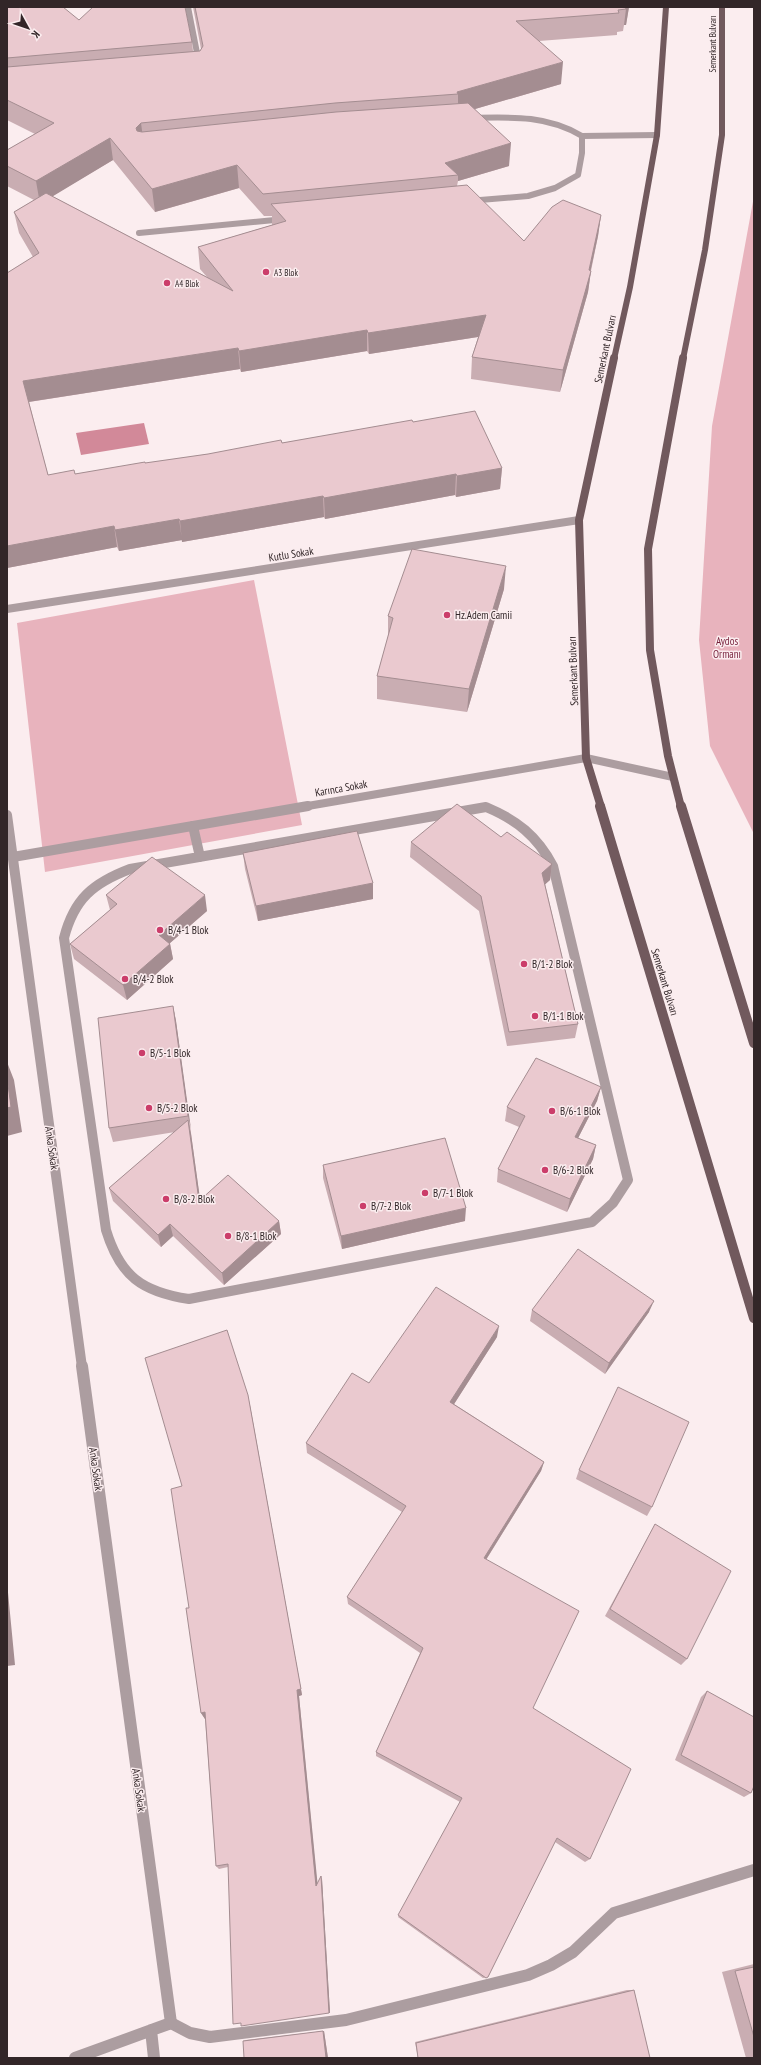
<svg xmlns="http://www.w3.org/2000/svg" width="761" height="2065" viewBox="0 0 761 2065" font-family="'PT Sans Narrow',sans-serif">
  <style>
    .green { fill: #e8b3bd }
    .water { fill: #d28999 }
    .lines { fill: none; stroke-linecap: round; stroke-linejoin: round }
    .lane-far2 { stroke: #ac9da0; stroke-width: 6 }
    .lane-far1 { stroke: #ac9da0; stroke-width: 10 }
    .lane { stroke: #ac9da0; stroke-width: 12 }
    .street-far2 { stroke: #ac9da0; stroke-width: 8 }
    .street-far1 { stroke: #ac9da0; stroke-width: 10 }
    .street { stroke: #ac9da0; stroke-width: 12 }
    .primary-far2 { stroke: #71595d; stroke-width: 6 }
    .primary-far1 { stroke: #71595d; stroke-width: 8 }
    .primary { stroke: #71595d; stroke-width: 10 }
    .wall { fill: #c9adb2; fill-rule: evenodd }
    .shaded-wall { fill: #a48d91 }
    .building { fill: #eac9cf; stroke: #a48d91 }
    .poi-dot { fill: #cb3d6a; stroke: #fbedef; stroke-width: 1.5 }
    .labels { text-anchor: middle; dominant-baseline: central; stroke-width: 3; stroke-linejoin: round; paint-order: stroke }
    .far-street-label { font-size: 9px; fill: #322628; stroke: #fbedef }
    .far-poi-label { font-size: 9px; fill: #322628; stroke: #fbedef; text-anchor: start }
    .street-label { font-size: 11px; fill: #322628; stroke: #fbedef }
    .poi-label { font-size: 11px; fill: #322628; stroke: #fbedef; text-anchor: start }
    .park-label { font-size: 11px; fill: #761f3a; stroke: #fbedef }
  </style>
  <rect width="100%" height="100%" fill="#fbedef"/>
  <path class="green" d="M754 196V834L710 746 699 640 712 426Z
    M254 580 302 825 45 872 17 623Z"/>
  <path class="water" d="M144 423 149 444 81 455 76 433Z"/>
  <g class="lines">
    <path class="lane-far2" d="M188 7 199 63
      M582 136 657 135
      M468 201 528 196 555 188 578 175 582 153V136C547 115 511 117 471 118
      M139 233 285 219"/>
    <path class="lane-far1" d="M486 807C517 820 537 836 553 866L628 1180 613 1203 592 1222 189 1299C142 1292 120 1276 106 1230L64 938C74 899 93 883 130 869Z
      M193 826 200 857"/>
    <path class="lane" d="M171 2023 190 2033 210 2037 346 2020 528 1975 551 1965 573 1952 614 1913 754 1870"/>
    <path class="street-far2" d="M7 609 579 520
      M302 807 586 758 673 777"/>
    <path class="street-far1" d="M7 815 82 1367
      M13 857 308 806"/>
    <path class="street" d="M151 2030 154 2058
      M75 2058 171 2023 82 1366"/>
    <path class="primary-far2" d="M614 359 630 287 657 135 666 7
      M683 359 705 250 722 135V7"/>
    <path class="primary-far1" d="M601 807 586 758 579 520 614 358
      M681 807 668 756 650 650 648 549 683 358"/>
    <path class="primary" d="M600 806 754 1318
      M681 806 754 1043"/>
  </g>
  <path class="wall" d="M7 7 192 42 193 51H200L201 49 193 7H629L626 25H624L623 31 617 32V35L539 41 561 84 475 109 509 166 458 181 457 186 524 241 601 215 598 236 591 271 588 292 560 392 471 379 472 357 478 337 369 354 367 351 241 372 240 369 29 402 48 475 75 474 282 443 413 422 502 468 500 489 456 497 455 495 325 519 324 517 182 542V540L119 551 117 547 7 568V273L33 257 19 233 14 212 34 200 7 186V150L35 134 7 120ZM113 160 155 212 239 188 264 216H272V225L198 247 200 269 207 277 52 196Z
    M504 589 467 712 377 699V676L388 637V616Z
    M501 837 552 864 550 880 545 884 578 1024 575 1038 507 1046 479 911 410 857 411 842Z
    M243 853 373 883V899L258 921 245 869Z
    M106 895 207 911 170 943 173 959 127 1000 74 959 70 944 110 910Z
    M173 1006 176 1021 200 1200 279 1221 281 1234 224 1285 173 1236 161 1247 113 1201 109 1188 175 1132 113 1142 109 1128Z
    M601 1087 597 1101 578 1138 596 1145 593 1159 567 1212 497 1182 498 1169 519 1127 505 1121 507 1107Z
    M323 1165 465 1221 342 1249 323 1178Z
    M532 1310 649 1312 605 1374 530 1321Z
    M497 1337 454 1404 544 1462 541 1471 486 1560 533 1708 590 1859 585 1862 555 1842 488 1977 483 1978 398 1917 460 1802 376 1756V1752L420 1653 348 1604 347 1597 402 1512 307 1453 306 1443 369 1383Z
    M250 1405 302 1695 299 1696 317 1884 322 1879 330 2013 228 1867 219 1869 216 1866 205 1718V1719L201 1713 189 1608 182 1486Z
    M579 1470 652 1507 647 1516 576 1479Z
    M655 1524 687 1659 681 1665 605 1616Z
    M707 1691 751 1793 744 1797 675 1760 701 1697Z
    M754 1964V2058H746L722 1972Z
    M627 1990H634L650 2058H418L415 2042Z
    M324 2031 328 2058 243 2041 246 2040Z"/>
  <path class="shaded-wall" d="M623 7H629L626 25H624L626 9Z
    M563 62 561 84 458 114V94L457 92Z
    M141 123 144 145 136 128Z
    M110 138 113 160 40 204 36 181Z
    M511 143 509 166 458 181V175L445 163Z
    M237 165 239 188 155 212 152 189Z
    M601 215 598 236 590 273 591 271 588 292 560 392 563 370 589 270Z
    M486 315 484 336 369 354 368 333Z
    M367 330V351L241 372 239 351Z
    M238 348 240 369 28 402 23 381Z
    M502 468 500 489 456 497 457 476Z
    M456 474 455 495 325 519 324 498Z
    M323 496 324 517 182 542 180 521Z
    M179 519 182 540 119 551 115 530Z
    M114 526 117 547 7 568V546Z
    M506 566 504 589 467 712 469 689Z
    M552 864 550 880 540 889 542 873Z
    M373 883V899L258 921 256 906Z
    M205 895 207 911 162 950 159 935Z
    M170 944 173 959 127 1000 123 985Z
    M173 1006 176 1021 191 1129 188 1116Z
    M7 1062 14 1080 22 1132 7 1136Z
    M601 1087 597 1101 572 1150 575 1137Z
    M188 1120 191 1134 202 1213 199 1201Z
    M596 1145 593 1159 567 1212 570 1199Z
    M466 1208 465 1221 342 1249 341 1236Z
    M279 1221 281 1234 224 1285 222 1273Z
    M170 1224 173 1236 161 1247 158 1235Z
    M654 1301 649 1312 605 1374 609 1363Z
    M499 1326 497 1337 449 1412 450 1402Z
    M248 1395 302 1695 299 1696 318 1888 316 1886Z
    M544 1462 541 1471 482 1566 484 1558Z
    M7 1582 15 1665 7 1666Z
    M205 1712 208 1718 205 1719 201 1713Z
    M321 1876 322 1879 330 2013H329Z
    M323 2031H324L328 2058H326Z"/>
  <path class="building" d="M7 7H63L79 20 93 7H185L192 42 7 58Z
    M195 7H625L626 9 618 10 619 13 516 21 563 62 457 92 458 94 335 103 141 123 136 128 137 131 142 132 336 112 468 103 511 143 445 163 458 175 263 194 237 165 152 189 110 138 36 181 7 166V150L54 123 7 100V67L200 51 203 46Z
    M467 185 524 241 552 207 563 200 601 215 589 270 591 271 563 370 472 357 486 315 368 333 367 330 239 351 238 348 23 381 48 475 74 470 75 474 145 462V463L208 454 281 440 282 443 412 420 413 422 475 411 502 468 457 476 456 474 324 498 323 496 180 521 179 519 115 530 114 526 7 546V273L39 253 14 212 46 193 233 291 198 247 286 221 271 204Z
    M412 549 506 566 469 689 377 676 393 618 388 616Z
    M457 804 501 837 507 832 552 864 542 873 578 1024 509 1032 481 896 411 842Z
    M357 831 373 883 256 906 243 853Z
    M152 857 205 895 159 935 170 944 123 985 70 944 117 904 106 895Z
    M173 1006 188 1116 109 1128 98 1018Z
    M536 1058 601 1087 575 1137 596 1145 570 1199 498 1169 525 1116 507 1107Z
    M7 1077 11 1107 7 1108Z
    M188 1120 199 1201 228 1175 279 1221 222 1273 170 1224 158 1235 109 1188Z
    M445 1138 466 1208 341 1236 323 1165Z
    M578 1249 654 1301 609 1363 532 1310Z
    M436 1287 499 1326 450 1402 544 1462 484 1558 579 1611 533 1708 631 1769 590 1859 557 1838 488 1977 486 1978 398 1915 462 1798 376 1752 423 1648 347 1597 406 1506 306 1443 352 1373 369 1383Z
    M227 1330 248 1395 301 1689 297 1690 316 1886 321 1876 329 2013 241 2026V2023L233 2024 228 1864 216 1866 205 1712 201 1713 186 1608H189L171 1489 182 1486 145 1358Z
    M618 1387 689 1422 652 1507 579 1470Z
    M655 1524 731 1571 687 1659 610 1609Z
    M707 1691 754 1717V1786L751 1793 681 1755Z
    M754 1967V2037L735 1971Z
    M634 1990 650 2058H418L416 2043Z
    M323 2031 326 2058H244L243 2041Z"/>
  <g class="poi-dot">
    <circle cx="266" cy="272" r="4"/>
    <circle cx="167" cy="283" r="4"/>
    <circle cx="447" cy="615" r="4"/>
    <circle cx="160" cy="930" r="4"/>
    <circle cx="524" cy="964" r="4"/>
    <circle cx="125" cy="979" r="4"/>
    <circle cx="535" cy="1016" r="4"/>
    <circle cx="142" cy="1053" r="4"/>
    <circle cx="149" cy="1108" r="4"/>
    <circle cx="552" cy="1111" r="4"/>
    <circle cx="545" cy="1170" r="4"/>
    <circle cx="425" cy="1193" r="4"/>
    <circle cx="166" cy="1199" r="4"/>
    <circle cx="363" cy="1206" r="4"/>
    <circle cx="228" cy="1236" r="4"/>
  </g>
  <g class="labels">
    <g class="far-street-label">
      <text transform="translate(712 44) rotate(-90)">Semerkant Bulvarı</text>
    </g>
    <g class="far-poi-label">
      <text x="274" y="272">A3 Blok</text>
      <text x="175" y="283">A4 Blok</text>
    </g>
    <g class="street-label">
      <text transform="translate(605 349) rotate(-78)">Semerkant Bulvarı</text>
      <text transform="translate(291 554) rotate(-9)">Kutlu Sokak</text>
      <text transform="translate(573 671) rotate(-92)">Semerkant Bulvarı</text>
      <text transform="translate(341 788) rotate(-10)">Karınca Sokak</text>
      <text transform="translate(665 982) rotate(73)">Semerkant Bulvarı</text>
      <text transform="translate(52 1148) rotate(82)">Anka Sokak</text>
      <text transform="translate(96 1469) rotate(82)">Anka Sokak</text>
      <text transform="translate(139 1790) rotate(82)">Anka Sokak</text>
    </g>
    <g class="poi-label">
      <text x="455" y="615">Hz.Adem Camii</text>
      <text x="168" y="930">B/4-1 Blok</text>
      <text x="532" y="964">B/1-2 Blok</text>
      <text x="133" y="979">B/4-2 Blok</text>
      <text x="543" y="1016">B/1-1 Blok</text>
      <text x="150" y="1053">B/5-1 Blok</text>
      <text x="157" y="1108">B/5-2 Blok</text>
      <text x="560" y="1111">B/6-1 Blok</text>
      <text x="553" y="1170">B/6-2 Blok</text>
      <text x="433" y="1193">B/7-1 Blok</text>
      <text x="174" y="1199">B/8-2 Blok</text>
      <text x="371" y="1206">B/7-2 Blok</text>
      <text x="236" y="1236">B/8-1 Blok</text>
    </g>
    <g class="park-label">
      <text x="727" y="641">Aydos<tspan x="727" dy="13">Ormanı</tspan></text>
    </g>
  </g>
  <rect width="761" height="2065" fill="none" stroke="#322628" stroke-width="16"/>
  <g transform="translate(28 28) rotate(130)" stroke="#fbedef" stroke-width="3" paint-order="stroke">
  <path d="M0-3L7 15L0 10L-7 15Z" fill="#322628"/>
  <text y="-6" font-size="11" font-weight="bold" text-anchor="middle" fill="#322628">K</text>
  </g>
</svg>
